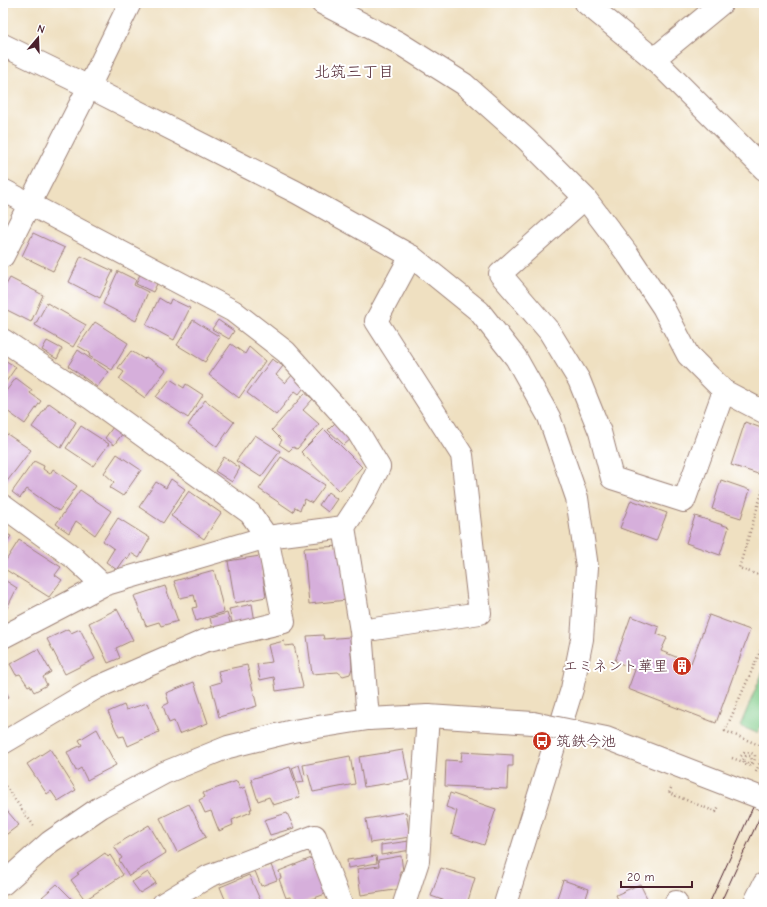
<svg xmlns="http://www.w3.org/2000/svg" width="767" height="907" viewBox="0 0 767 907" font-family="'Comic Neue','Klee One',sans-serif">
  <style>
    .green { fill: #80cc8a; stroke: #65765a }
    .building { fill: #d6afdb }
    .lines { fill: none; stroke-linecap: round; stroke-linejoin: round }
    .minor-casing { stroke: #9c8076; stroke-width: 24 }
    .tertiary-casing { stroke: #9c8076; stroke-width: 24 }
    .path { stroke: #9c8076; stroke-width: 2.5; stroke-dasharray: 1 3; stroke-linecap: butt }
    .minor { stroke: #fff; stroke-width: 22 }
    .tertiary { stroke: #fff; stroke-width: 22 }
    .tram { stroke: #4a1f2b; stroke-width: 1 }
    .tertiary-bridge-casing { stroke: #9c8076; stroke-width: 24; stroke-linecap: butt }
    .path-bridge { stroke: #9c8076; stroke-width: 2.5; stroke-dasharray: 1 3; stroke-linecap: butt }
    .tertiary-bridge { stroke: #fff; stroke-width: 22 }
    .labels { text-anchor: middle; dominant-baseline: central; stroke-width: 4; stroke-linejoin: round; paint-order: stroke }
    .poi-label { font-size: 15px; fill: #4a1f2b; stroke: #fff; text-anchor: end }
    .neighbourhood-label { font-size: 16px; fill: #4a1f2b; stroke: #fff }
  </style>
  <rect width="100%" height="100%" fill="#fff"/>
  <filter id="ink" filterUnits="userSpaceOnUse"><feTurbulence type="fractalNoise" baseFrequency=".025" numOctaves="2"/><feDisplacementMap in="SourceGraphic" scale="8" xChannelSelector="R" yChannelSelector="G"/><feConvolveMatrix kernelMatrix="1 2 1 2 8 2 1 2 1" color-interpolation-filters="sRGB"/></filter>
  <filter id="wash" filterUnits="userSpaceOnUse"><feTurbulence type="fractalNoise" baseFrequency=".012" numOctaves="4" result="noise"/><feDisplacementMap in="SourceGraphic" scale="16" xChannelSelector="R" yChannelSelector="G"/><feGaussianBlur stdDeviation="0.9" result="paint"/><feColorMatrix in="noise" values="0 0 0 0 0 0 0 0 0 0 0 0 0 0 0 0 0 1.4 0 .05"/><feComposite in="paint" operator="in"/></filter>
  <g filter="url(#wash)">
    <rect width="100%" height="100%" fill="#efe0c1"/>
    <path class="green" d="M764 669V719L757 733 740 726Z"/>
    <g id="blocks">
      <path class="building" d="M33 233 65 248 53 271 22 256Z
        M81 256 113 271 100 298 69 282Z
        M118 271 136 280 134 285 148 292 136 321 103 304Z
        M140 274 158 282 153 292 136 284Z
        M10 278 43 295 31 322 3 308V290Z
        M159 298 169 304 171 299 190 308 174 340 146 325Z
        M47 303 86 325 73 347 35 325Z
        M193 320 220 337 205 362 177 345Z
        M218 320 234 331 229 339 212 329Z
        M95 322 128 343 112 370 89 356 90 353 78 346Z
        M47 341 62 349 57 359 42 350Z
        M231 344 245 354 249 347 265 361 239 398 209 375Z
        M78 350 109 372 97 387 68 366Z
        M131 351 144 359 146 357 166 370 145 398 119 379 124 372 118 368Z
        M3 359 16 367 3 386Z
        M272 359 283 366 276 375 285 383 294 373 307 384 299 394 295 391 276 415 247 393Z
        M16 378 32 390 30 393 41 401 25 424 3 408V395Z
        M170 379 184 388 186 384 203 395 188 418 156 397Z
        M305 393 313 399 303 410 319 424 297 449 293 447 289 451 279 444 282 440 272 430Z
        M205 400 234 422 217 447 188 425Z
        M49 403 76 422 61 448 32 427Z
        M745 422 764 429V457L758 474 731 465Z
        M335 423 352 438 344 445 328 430Z
        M81 426 109 444 93 466 66 448Z
        M113 427 123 433 114 445 105 438Z
        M324 429 362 467 339 491 301 452Z
        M7 434 31 450 5 484 3 483V439Z
        M255 435 280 451 261 477 236 461Z
        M117 454 141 470 123 496 110 488 114 482 104 473Z
        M224 457 240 468 232 482 215 471Z
        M281 457 325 485 312 503 305 499 300 510 295 507 293 512 259 489Z
        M34 461 44 466 43 469 50 474 53 469 77 486 59 511 27 489 20 498 12 492Z
        M171 479 185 489 163 523 139 507 156 482 166 488Z
        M721 480 750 490 741 518 712 509Z
        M80 490 111 511 95 535 76 521 69 533 56 524Z
        M189 491 221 513 204 539 171 516Z
        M328 492 337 499 328 512 319 505Z
        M631 500 667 513 656 541 620 528Z
        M695 516 729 527 720 555 686 543Z
        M118 518 150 538 139 558 131 553 128 559 126 557 117 570 106 562 114 549 103 541Z
        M3 532 11 536 3 549Z
        M19 540 61 567 55 575 62 580 49 597 3 568V565Z
        M342 546 347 600 309 604 304 548Z
        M260 556 266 597 235 603 228 561Z
        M214 570 224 612 196 621 192 608 197 607 194 595 180 598 174 581Z
        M3 579 17 588 6 610 3 609Z
        M165 586 178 621 161 626 159 622 146 626 134 596Z
        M252 604 255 622 233 627 229 609Z
        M117 609 133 640 116 648 120 658 108 663 89 623Z
        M227 613 231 626 213 631 210 618Z
        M709 615 750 630 716 723 628 689 635 670 615 661 631 616 659 627 657 634 667 638 661 651 691 663Z
        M68 629 71 633 80 629 95 659 65 674 47 639Z
        M323 635 324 639 350 637 352 668 350 674 343 676 338 672 312 674 307 636Z
        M284 641 285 646 294 645 303 687 276 691 274 677 260 680 257 664 272 662 268 645Z
        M38 649 51 672 43 677 47 685 34 692 30 685 28 686 20 674 16 675 10 664Z
        M247 665 257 706 219 717 211 685 221 682 218 671Z
        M194 682 208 723 179 734 174 721 169 723 163 706 169 703 166 693Z
        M3 686 9 697 3 700Z
        M147 703 159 732 128 746 124 736 119 737 108 712 124 705 126 710Z
        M97 729 116 765 87 780 81 768 76 771 67 752 82 745 79 740Z
        M50 749 76 790 58 801 51 791 47 794 27 764Z
        M403 750 409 780 364 787 359 757Z
        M462 752 513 755V766H508L507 789 445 786 446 760 461 761Z
        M350 756 355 784 313 792 308 774 305 775 303 765Z
        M299 765 304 782 297 783 292 768Z
        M290 767 300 797 273 805 269 797 258 801 251 779Z
        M237 781 240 789 245 787 252 809H250L251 812 232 820 233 825 219 831 211 811 205 813 199 800 205 797 203 793Z
        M450 793 496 809 484 845 451 834 457 811 446 807Z
        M189 804 206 837 177 852 160 818Z
        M3 806 19 825 3 837Z
        M406 812 410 837 370 843 366 819Z
        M287 813 294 828 270 835 264 820Z
        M149 825 166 853 129 876 119 860 122 858 114 846Z
        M409 841 411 850 381 855V845Z
        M105 853 108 857 110 855 123 875 85 900 71 880 79 874 77 873Z
        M376 856 377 863 348 868 347 860Z
        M401 856 403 871H400L401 889 361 895 357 869 379 866 378 860Z
        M314 857 328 893 298 904H293L290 897 286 898 279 879 281 878 279 871Z
        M271 865 277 880 261 886 255 871Z
        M441 868 475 878 467 904H454L431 896Z
        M148 872 156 883 140 893 132 882Z
        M249 875 262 904H227L220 887Z
        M563 880 589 889 584 904H555Z
        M57 884 77 904H40L45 899 42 897Z
        M640 884 650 904H620L616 895Z"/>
    </g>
  </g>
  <g filter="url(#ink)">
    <use href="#blocks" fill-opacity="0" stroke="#9c8076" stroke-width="1"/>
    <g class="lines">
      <defs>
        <path id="minor" d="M322 3 399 43 464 84 526 139 585 198 629 256 663 307 688 355 724 391 764 412
          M586 3 654 59 764 169
          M654 59 722 3
          M3 190 233 311 286 352 358 432 379 467 365 495 344 527 267 537 103 585 3 637
          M585 198 500 274 549 331 579 380 600 432 612 478 684 501 724 391
          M3 256 89 87 130 3
          M3 340 92 399 250 513 267 537 284 622 204 641 96 688 3 743
          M3 506 73 557 103 585
          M344 527 361 631 368 719
          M361 631 480 613 462 455 376 321 411 256
          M163 904 209 876 315 836 341 904
          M404 904 418 861 428 716
          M675 904 676 902"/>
        <path id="tertiary" d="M3 45 89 87 296 192 411 256 479 311 516 358 549 417 577 498 587 567 582 639 572 689 505 904
          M3 884 50 842 101 807 164 773 228 747 293 731 368 719 428 716 533 723
          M754 904 764 884"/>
      </defs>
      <use href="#minor" class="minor-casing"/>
      <use href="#tertiary" class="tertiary-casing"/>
      <path class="path" d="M764 486 739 568 764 577
        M764 643 725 731 764 747
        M732 758 746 763H751L752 761 751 756H746L743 760
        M756 772 764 751
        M3 783 34 826
        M671 788 669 793 716 812 719 806"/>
      <use href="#minor" class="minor"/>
      <use href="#tertiary" class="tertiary"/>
      <path class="tram" d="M709 904 764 783
        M720 904 764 808"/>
      <defs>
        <path id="tertiary-bridge" d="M533 723 606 738 764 799"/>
      </defs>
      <use href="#tertiary-bridge" class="tertiary-bridge-casing"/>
      <path class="path-bridge" d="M741 756 744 753C749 752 750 752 755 755 755 763 752 768 744 764L743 760"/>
      <use href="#tertiary-bridge" class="tertiary-bridge"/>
    </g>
  </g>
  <defs>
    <symbol id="building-disc" viewBox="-11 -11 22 22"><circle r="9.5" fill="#c8321e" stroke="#fff"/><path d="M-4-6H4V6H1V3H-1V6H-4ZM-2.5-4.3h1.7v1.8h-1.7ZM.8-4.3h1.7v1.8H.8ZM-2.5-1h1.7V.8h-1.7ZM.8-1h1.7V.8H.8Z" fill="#fff"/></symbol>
    <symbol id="bus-disc" viewBox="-11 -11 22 22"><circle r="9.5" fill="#c8321e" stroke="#fff"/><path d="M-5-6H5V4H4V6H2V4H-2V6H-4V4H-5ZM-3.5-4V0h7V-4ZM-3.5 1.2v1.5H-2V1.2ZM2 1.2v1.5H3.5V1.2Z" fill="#fff"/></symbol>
  </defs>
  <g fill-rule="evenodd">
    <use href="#building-disc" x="671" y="655" width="22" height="22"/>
    <use href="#bus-disc" x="531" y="730" width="22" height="22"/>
  </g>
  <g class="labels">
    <g class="poi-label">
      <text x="668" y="666">エミネント華里</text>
      <text x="556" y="741" text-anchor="start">筑鉄今池</text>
    </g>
    <g class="neighbourhood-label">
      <text x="354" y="72">北筑三丁目</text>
    </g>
  </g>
  <rect width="767" height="907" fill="none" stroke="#fff" stroke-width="16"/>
  <g transform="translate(38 38) rotate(19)" stroke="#ffffff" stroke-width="3" paint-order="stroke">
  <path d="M0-3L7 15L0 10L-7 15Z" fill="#4a1f2b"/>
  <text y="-6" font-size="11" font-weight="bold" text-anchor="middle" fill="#4a1f2b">N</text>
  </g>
  <path d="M621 881v6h71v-6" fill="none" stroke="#4a1f2b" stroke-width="2"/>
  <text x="627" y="881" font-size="12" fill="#4a1f2b" stroke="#ffffff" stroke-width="3" paint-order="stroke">20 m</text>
</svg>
